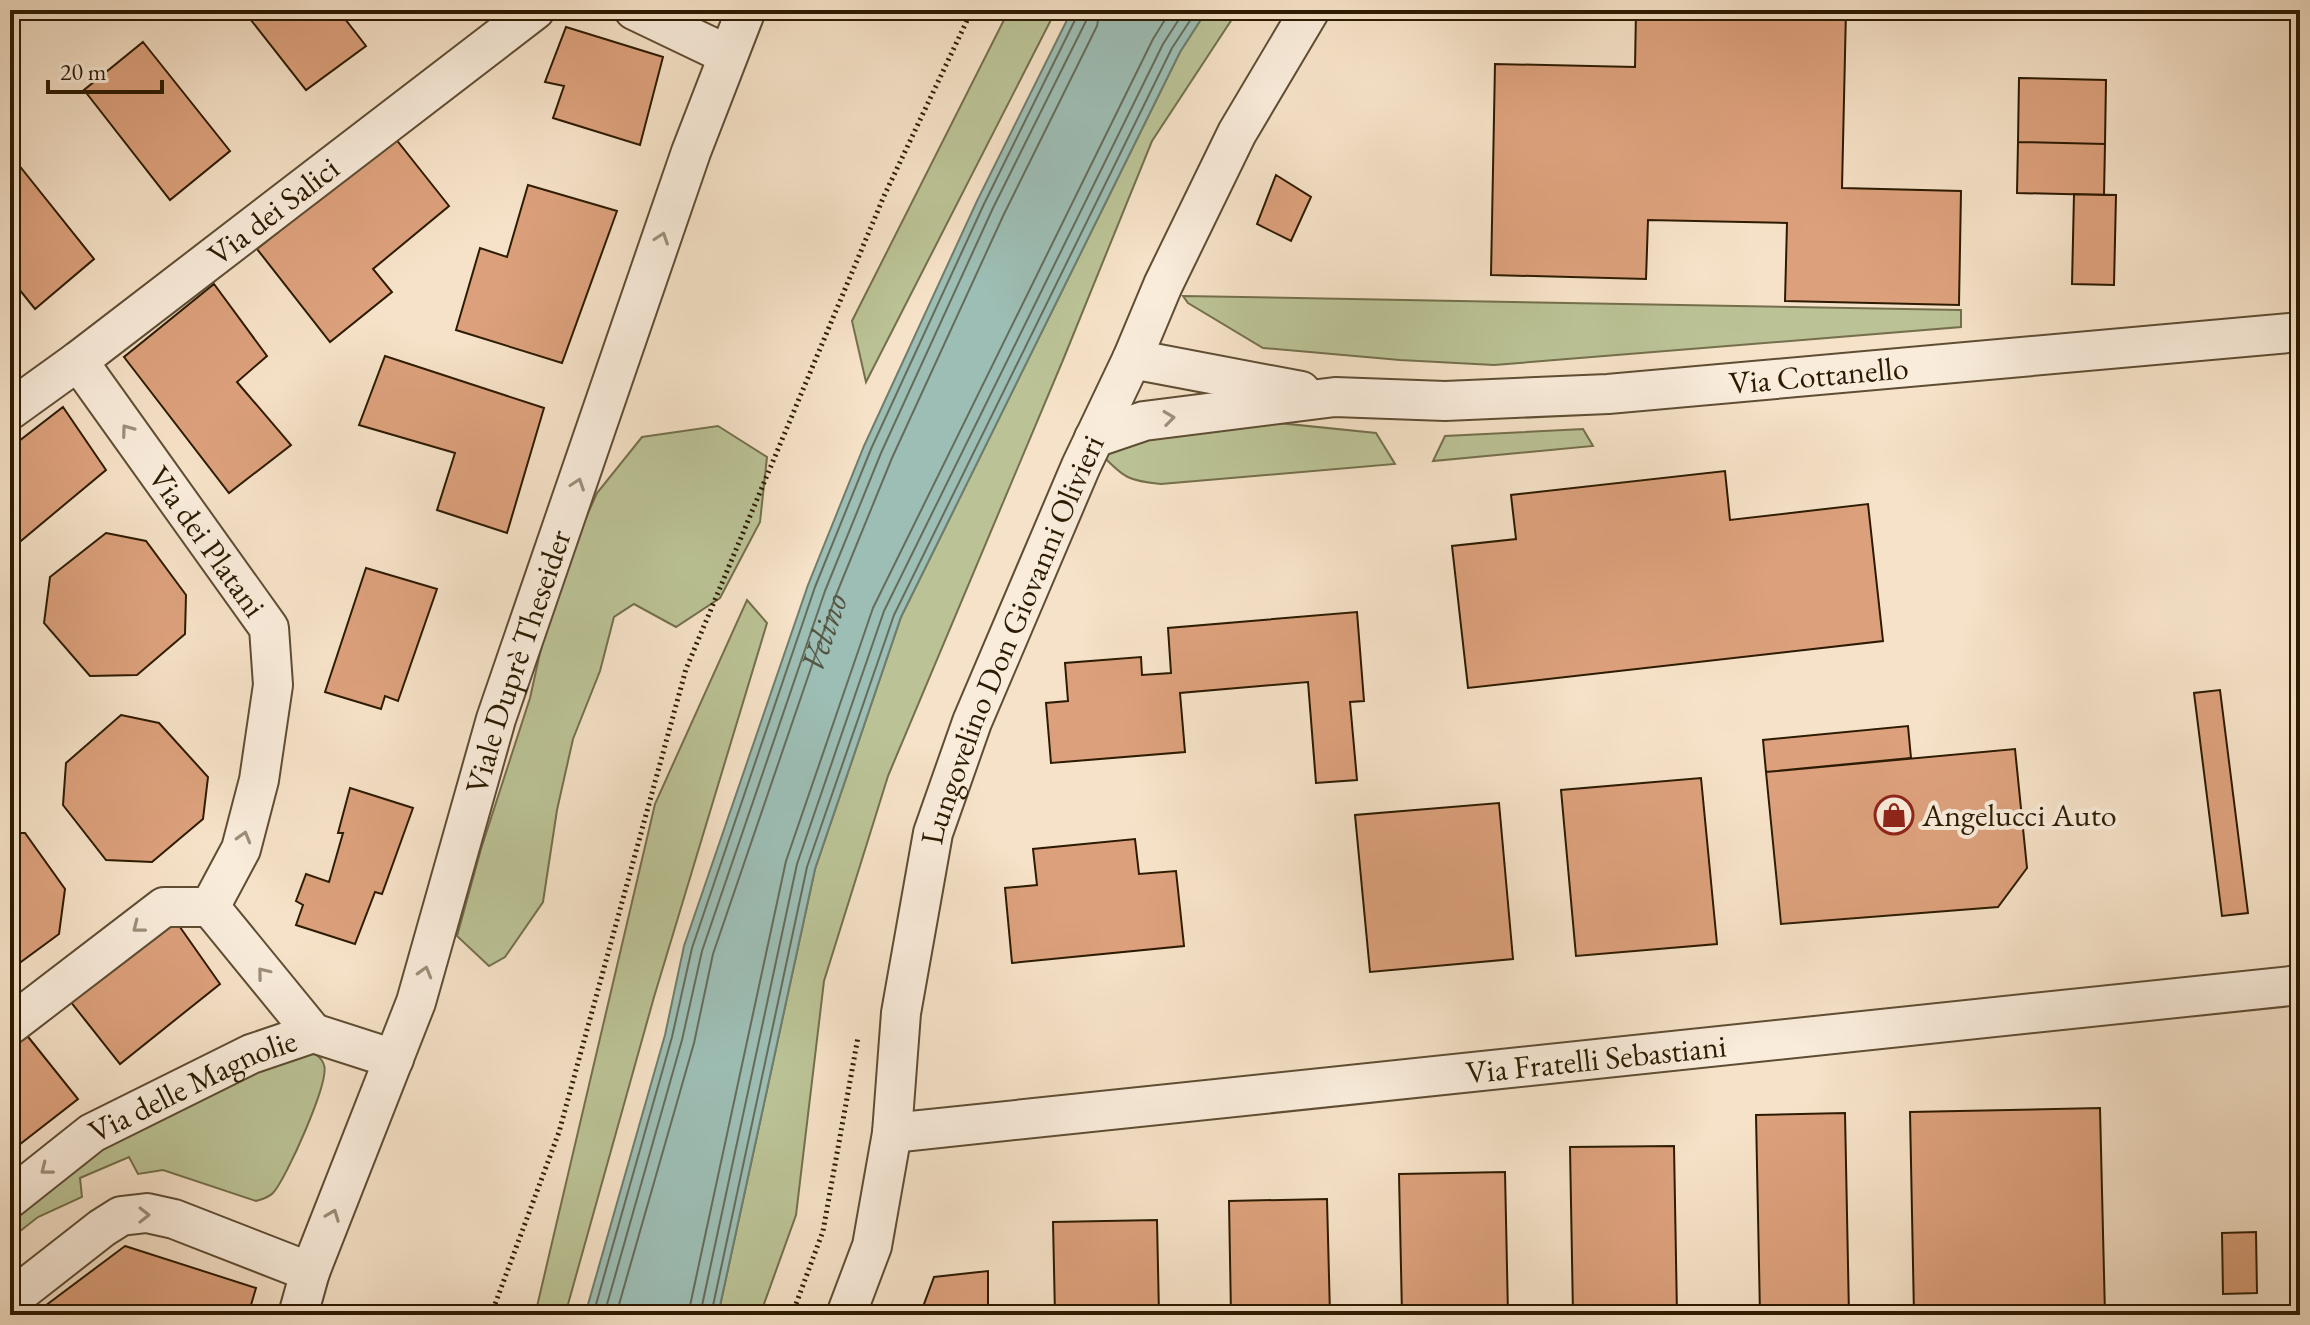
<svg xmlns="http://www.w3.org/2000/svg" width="2310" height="1325" viewBox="0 0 2310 1325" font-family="'EB Garamond',serif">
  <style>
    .green { fill: #bbc396; stroke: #746f4c; stroke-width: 2 }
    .water { fill: #9dbeb5; stroke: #707d6d; stroke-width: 2 }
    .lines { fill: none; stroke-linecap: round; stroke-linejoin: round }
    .shore { stroke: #656c5b; stroke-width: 2 }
    .building { fill: #dca17c; stroke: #2d1b01; stroke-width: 2 }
    .minor-casing { stroke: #5f4d33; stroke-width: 42 }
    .path { stroke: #2d1b01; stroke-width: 5; stroke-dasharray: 2 4; stroke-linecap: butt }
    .minor { stroke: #f9ecdb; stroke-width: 38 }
    .oneway { stroke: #9d8e79 }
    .labels { text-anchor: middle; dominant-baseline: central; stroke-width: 8; stroke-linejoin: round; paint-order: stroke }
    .street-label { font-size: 32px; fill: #2d1b01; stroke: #f9ecdb }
    .poi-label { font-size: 32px; fill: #2d1b01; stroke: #f9ecdb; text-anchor: start }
    .water-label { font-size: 34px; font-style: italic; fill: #545440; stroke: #f9ecdb }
  </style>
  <rect width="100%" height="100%" fill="#f6e2c8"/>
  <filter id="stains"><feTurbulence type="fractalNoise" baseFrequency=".0025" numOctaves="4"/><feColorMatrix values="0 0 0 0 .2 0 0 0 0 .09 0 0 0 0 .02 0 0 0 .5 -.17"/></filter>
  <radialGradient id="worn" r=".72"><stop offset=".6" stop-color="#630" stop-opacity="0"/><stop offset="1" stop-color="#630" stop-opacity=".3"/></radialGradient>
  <path class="green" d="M1009 10H1056L866 382 852 321Z
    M1207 10H1238L1152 141 1063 360 888 776 824 981 796 1215 760 1315H718L815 869 901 617 1180 52Z
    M1183 296 1961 310V327L1494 365 1400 360 1263 348 1188 303Z
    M1259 421 1376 433 1395 464 1161 484C1129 481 1124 478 1102 455L1105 450 1216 424Z
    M718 426 767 457 760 522 720 598 676 627 634 604 614 617 600 671 573 739 557 810 543 902 505 957 489 966 457 936 481 849 530 698 546 626 564 566 597 493 642 437Z
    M1583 429 1593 446 1433 461 1445 436Z
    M747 600 767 623 654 997 565 1315H535L655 804Z
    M306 1050C314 1053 321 1056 324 1065 330 1081 286 1179 273 1193 268 1198 262 1199 256 1201L163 1170 138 1174 129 1157 80 1178 82 1197 38 1217 10 1239V1210L93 1144Z"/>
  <path class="water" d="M1072 10H1207L1180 52 901 617 815 869 718 1315H585L665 1035 684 946 808 585 864 446 977 201Z"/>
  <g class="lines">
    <g class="shore">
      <path d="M593 1315 672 1037 692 948 815 587 871 449 984 204 1077 16 1078 10"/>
      <path d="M604 1315 682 1040 702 951 825 591 881 453 993 208 1086 21 1088 10"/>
      <path id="s1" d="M616 1315 694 1043 713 954 836 595 892 458 1004 214 1097 26 1100 10"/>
      <path d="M688 1315 786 861 873 608 1153 39 1171 10"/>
      <path d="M700 1315 797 864 884 611 1163 44 1185 10"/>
      <path d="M711 1315 807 867 894 615 1172 48 1197 10"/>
    </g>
  </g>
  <path class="building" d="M243 10H338L366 46 306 90Z
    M1636 10H1846L1842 188 1961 191 1959 305 1785 301 1787 223 1648 220 1646 279 1491 275 1495 64 1635 67Z
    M566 27 663 57 640 145 553 118 564 86 545 82Z
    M143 42 230 151 170 200 84 90Z
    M2019 78 2106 80 2105 144 2018 142Z
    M395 138 449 206 373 269 392 292 330 342 257 249Z
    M2018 142 2105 144 2104 195 2017 193Z
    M10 154 94 259 35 309 10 278Z
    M1276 175 1311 197 1291 241 1257 224Z
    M528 185 617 211 562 363 456 330 480 248 507 257Z
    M2074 194 2116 195 2114 285 2072 284Z
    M214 284 267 356 237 382 291 445 229 493 124 357Z
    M385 356 544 408 507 533 437 510 455 453 359 425Z
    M63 407 106 470 10 550V448Z
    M1725 471 1730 520 1868 504 1883 641 1468 688 1452 546 1516 539 1511 495Z
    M106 533 146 541 186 595 185 634 137 675 90 676 44 623 50 577Z
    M366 568 437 589 398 701 385 696 381 709 325 692Z
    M1357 612 1364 701 1350 702 1357 780 1316 783 1308 682 1180 693 1185 752 1051 763 1046 703 1068 701 1065 663 1141 657 1142 675 1171 673 1168 628Z
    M2220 690 2248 913 2222 916 2194 693Z
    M121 715 159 723 208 777 203 819 152 862 106 860 63 805 66 763Z
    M1908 726 1911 758 1766 772 1763 740Z
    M2015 749 2027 868 1998 907 1781 924 1766 772Z
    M1701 778 1717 944 1576 956 1561 790Z
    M350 788 413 808 382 894 375 892 355 944 296 925 303 905 296 901 306 874 329 882 343 833H338Z
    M1499 803 1513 959 1370 972 1355 815Z
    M10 833H25L65 889 59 934 10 970Z
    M1135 839 1139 874 1176 871 1184 946 1012 963 1005 888 1037 885 1033 849Z
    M175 920 220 984 120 1064 70 1001Z
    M25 1033 78 1099 10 1152V1045Z
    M2100 1108 2105 1315H1914L1910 1112Z
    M1845 1113 1849 1315H1760L1756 1115Z
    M1674 1146 1677 1315H1573L1570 1147Z
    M1505 1172 1508 1315H1402L1399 1174Z
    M1327 1199 1330 1315H1231L1229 1201Z
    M1157 1220 1159 1315H1055L1053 1222Z
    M2256 1232 2257 1293 2223 1294 2222 1233Z
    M125 1246 256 1288 248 1315H45L41 1309Z
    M988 1271V1315H920L934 1277Z"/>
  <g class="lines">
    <defs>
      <g id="minor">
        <path d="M634 10 728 55"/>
        <path d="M1132 359 1301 391"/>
        <path id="s2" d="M78 361 269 628 273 685 259 780 241 849 210 907"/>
        <path id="s3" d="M10 410 78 361 535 10"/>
        <path id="s4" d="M1094 438 1144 421 1335 397 1445 401 1608 394 2300 332"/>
        <path d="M210 907 313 1033"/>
        <path d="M10 1025 164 907H210"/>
        <path id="s5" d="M892 1133 2300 985"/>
        <path id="s6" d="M10 1198 92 1133 251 1054 313 1033 394 1059"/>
        <path d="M10 1300 102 1228 121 1216 147 1213 174 1219 310 1272"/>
        <path id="s7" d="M298 1315 310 1272 416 1002 496 719 691 152 746 10"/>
        <path id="s8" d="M846 1315 872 1246 892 1133 901 1013 933 833 972 722 1081 466 1132 359 1163 285 1237 133 1310 10"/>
      </g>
    </defs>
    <use href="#minor" class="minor-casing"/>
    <path class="path" d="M491 1315 559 1132 686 669 884 196 972 10
      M792 1315 823 1231 858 1037"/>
    <use href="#minor" class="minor"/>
  </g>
  <defs><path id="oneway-chevron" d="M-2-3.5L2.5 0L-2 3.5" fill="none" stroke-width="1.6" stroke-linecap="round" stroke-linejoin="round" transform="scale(2)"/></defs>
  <g class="oneway">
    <use href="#oneway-chevron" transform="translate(662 238) rotate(-71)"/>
    <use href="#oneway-chevron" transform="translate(1169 418) rotate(-7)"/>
    <use href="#oneway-chevron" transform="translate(127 430) rotate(-126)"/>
    <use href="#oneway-chevron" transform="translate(578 484) rotate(-71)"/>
    <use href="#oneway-chevron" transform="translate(244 837) rotate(-74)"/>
    <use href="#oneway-chevron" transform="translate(138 927) rotate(142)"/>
    <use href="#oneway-chevron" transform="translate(425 972) rotate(-74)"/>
    <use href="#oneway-chevron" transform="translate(263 973) rotate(-129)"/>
    <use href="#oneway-chevron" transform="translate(46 1169) rotate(142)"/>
    <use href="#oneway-chevron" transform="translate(144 1215)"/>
    <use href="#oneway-chevron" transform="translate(333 1215) rotate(-69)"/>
  </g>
  <defs>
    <symbol id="shop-ring" viewBox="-11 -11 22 22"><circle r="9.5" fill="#f9ecdb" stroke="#8f2418" stroke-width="1.5"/><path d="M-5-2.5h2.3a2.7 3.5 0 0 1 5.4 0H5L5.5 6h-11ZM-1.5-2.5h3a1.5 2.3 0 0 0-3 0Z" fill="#8f2418"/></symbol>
  </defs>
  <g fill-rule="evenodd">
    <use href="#shop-ring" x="1872" y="793" width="44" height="44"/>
  </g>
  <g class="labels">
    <g class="street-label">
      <text stroke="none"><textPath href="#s3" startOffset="330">Via dei Salici</textPath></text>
      <text stroke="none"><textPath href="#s4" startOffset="730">Via Cottanello</textPath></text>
      <text stroke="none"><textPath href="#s2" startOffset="222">Via dei Platani</textPath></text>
      <text stroke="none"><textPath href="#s8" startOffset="700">Lungovelino Don Giovanni Olivieri</textPath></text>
      <text stroke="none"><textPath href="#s7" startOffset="690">Viale Duprè Theseider</textPath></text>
      <text stroke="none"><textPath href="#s5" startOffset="708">Via Fratelli Sebastiani</textPath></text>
      <text stroke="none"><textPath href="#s6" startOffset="216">Via delle Magnolie</textPath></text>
    </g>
    <g class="poi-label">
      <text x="1922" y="815">Angelucci Auto</text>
    </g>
    <g class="water-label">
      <text stroke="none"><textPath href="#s1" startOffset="714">Velino</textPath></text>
    </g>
  </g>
  <rect width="2310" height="1325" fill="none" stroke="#f6e2c8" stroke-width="40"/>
  <rect x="12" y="12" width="2286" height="1301" fill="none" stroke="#2d1b01" stroke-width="4"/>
  <rect x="20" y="20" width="2270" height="1285" fill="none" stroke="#2d1b01" stroke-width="2"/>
  <path d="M48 80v12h114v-12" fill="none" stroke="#2d1b01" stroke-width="4"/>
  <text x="60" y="80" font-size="24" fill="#2d1b01" stroke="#f9ecdb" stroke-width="6" paint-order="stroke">20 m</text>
  <rect width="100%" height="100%" filter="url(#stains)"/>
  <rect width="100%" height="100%" fill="url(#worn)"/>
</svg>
